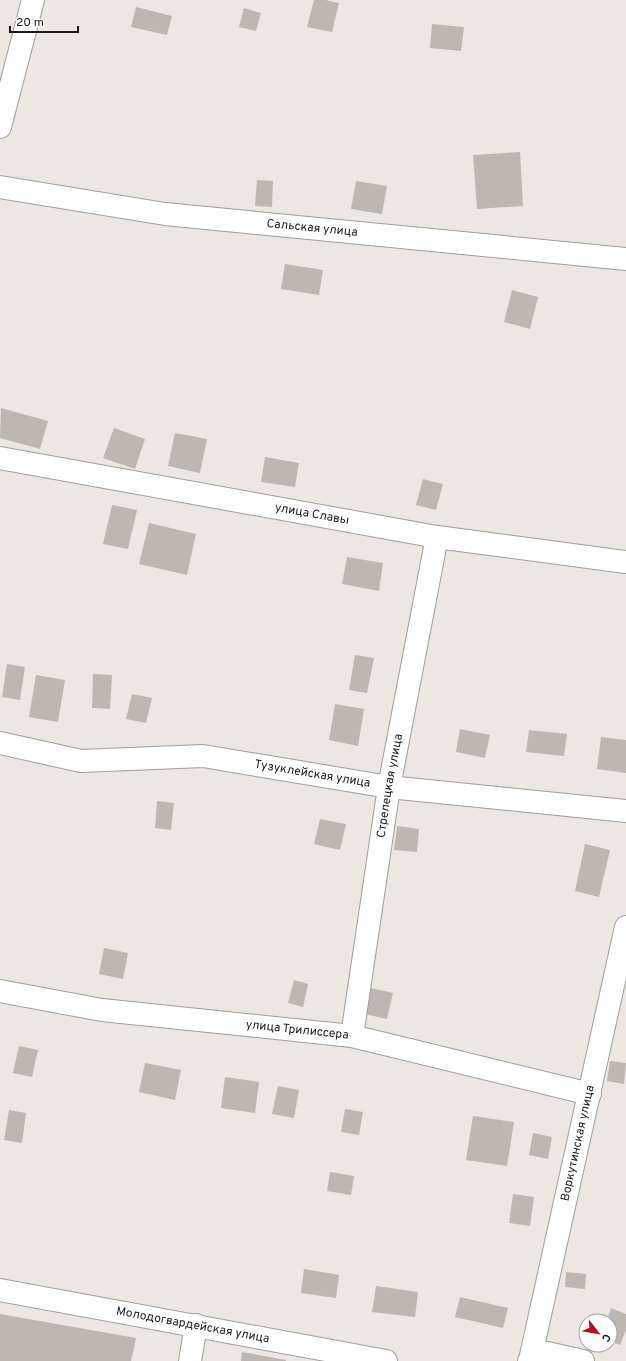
<svg xmlns="http://www.w3.org/2000/svg" width="626" height="1361" viewBox="0 0 626 1361" font-family="Overpass,sans-serif">
  <style>
    .building { fill: #c0b6b0 }
    .lines { fill: none; stroke-linecap: round; stroke-linejoin: round }
    .minor-casing { stroke: #9f9f9f; stroke-width: 24 }
    .minor { stroke: #fff; stroke-width: 22 }
    .labels { text-anchor: middle; dominant-baseline: central; stroke-width: 3; stroke-linejoin: round; paint-order: stroke }
    .street-label { font-size: 12px; fill: #1b1b1b; stroke: #fff }
  </style>
  <rect width="100%" height="100%" fill="#ece7e0"/>
  <path class="building" d="M314 0H326L339 3 332 32 307 27Z
    M136 7 172 16 167 35 131 27Z
    M244 8 261 13 256 31 239 27Z
    M432 24 464 27 461 51 430 48Z
    M520 152 523 206 477 209 473 155Z
    M257 180 273 181 272 207 255 206Z
    M356 181 387 186 382 214 351 209Z
    M285 264 323 270 319 295 281 289Z
    M512 290 538 297 530 329 504 322Z
    M1 408 48 421 40 449 0 438Z
    M114 428 145 439 135 469 103 458Z
    M175 433 207 439 200 473 168 466Z
    M265 457 299 463 295 487 261 482Z
    M423 479 443 484 436 510 416 505Z
    M112 505 137 510 128 549 103 544Z
    M149 523 196 534 187 575 139 564Z
    M347 557 383 563 379 591 342 584Z
    M355 655 374 658 367 693 349 690Z
    M7 664 25 667 20 700 2 697Z
    M93 674 112 675 110 709 92 708Z
    M36 675 65 680 58 722 29 717Z
    M132 694 152 698 146 723 126 719Z
    M335 704 364 709 358 746 329 740Z
    M460 729 490 735 485 758 456 752Z
    M529 730 567 734 564 756 526 752Z
    M601 737 626 740V773L597 769Z
    M157 801 174 803 171 830 155 828Z
    M320 819 346 824 340 850 314 844Z
    M397 826 419 829 417 852 394 850Z
    M585 844 610 850 599 897 575 891Z
    M104 948 128 953 123 979 99 974Z
    M294 980 308 984 303 1007 288 1003Z
    M371 988 393 993 387 1019 365 1014Z
    M19 1046 38 1050 32 1077 13 1073Z
    M610 1061 626 1063 624 1084 607 1081Z
    M145 1063 181 1070 175 1100 139 1092Z
    M225 1077 259 1082 255 1113 221 1108Z
    M278 1086 299 1090 294 1118 272 1114Z
    M345 1109 363 1112 359 1135 341 1132Z
    M9 1110 26 1113 22 1143 4 1140Z
    M473 1116 514 1122 507 1166 466 1160Z
    M533 1133 552 1137 548 1159 529 1155Z
    M330 1172 354 1176 351 1195 327 1191Z
    M513 1194 534 1197 530 1226 509 1223Z
    M304 1269 339 1275 336 1298 301 1293Z
    M566 1272 586 1274 585 1289 565 1287Z
    M376 1286 418 1292 415 1317 372 1312Z
    M460 1297 508 1308 503 1328 455 1317Z
    M611 1308 626 1314V1330L620 1345 610 1341V1321H607Z
    M0 1314 136 1338 131 1361H0Z
    M242 1352 286 1360V1361H241Z"/>
  <g class="lines">
    <defs>
      <g id="minor">
        <path d="M0 127 33 0"/>
        <path id="s1" d="M0 187 165 214 626 259"/>
        <path id="s2" d="M0 458 437 537 626 562"/>
        <path id="s3" d="M0 743 81 761 203 756 389 787 626 811"/>
        <path id="s4" d="M0 991 102 1010 352 1036 590 1094"/>
        <path id="s5" d="M352 1036 389 787 437 537"/>
        <path id="s6" d="M0 1290 386 1361"/>
        <path id="s7" d="M530 1360 626 927"/>
        <path d="M190 1361 196 1325"/>
        <path d="M529 1361 547 1353 583 1361"/>
      </g>
    </defs>
    <use href="#minor" class="minor-casing"/>
    <use href="#minor" class="minor"/>
  </g>
  <g class="labels">
    <g class="street-label">
      <text stroke="none"><textPath href="#s1" startOffset="315">Сальская улица</textPath></text>
      <text stroke="none"><textPath href="#s2" startOffset="317">улица Славы</textPath></text>
      <text stroke="none"><textPath href="#s3" startOffset="316">Тузуклейская улица</textPath></text>
      <text stroke="none"><textPath href="#s5" startOffset="253">Стрелецкая улица</textPath></text>
      <text stroke="none"><textPath href="#s4" startOffset="300">улица Трилиссера</textPath></text>
      <text stroke="none"><textPath href="#s7" startOffset="222">Воркутинская улица</textPath></text>
      <text stroke="none"><textPath href="#s6" startOffset="196">Молодогвардейская улица</textPath></text>
    </g>
  </g>
  <g transform="translate(598 1333) rotate(121)"><circle r="19" fill="#ffffff" stroke="#a4a4a4"/>
  <path d="M0-3L7 15L0 10L-7 15Z" fill="#c00618"/>
  <text y="-6" font-size="11" font-weight="bold" text-anchor="middle" fill="#1b1b1b">С</text>
  </g>
  <path d="M10 26v6h68v-6" fill="none" stroke="#1b1b1b" stroke-width="2"/>
  <text x="16" y="26" font-size="12" fill="#1b1b1b" stroke="#ffffff" stroke-width="3" paint-order="stroke">20 m</text>
</svg>
